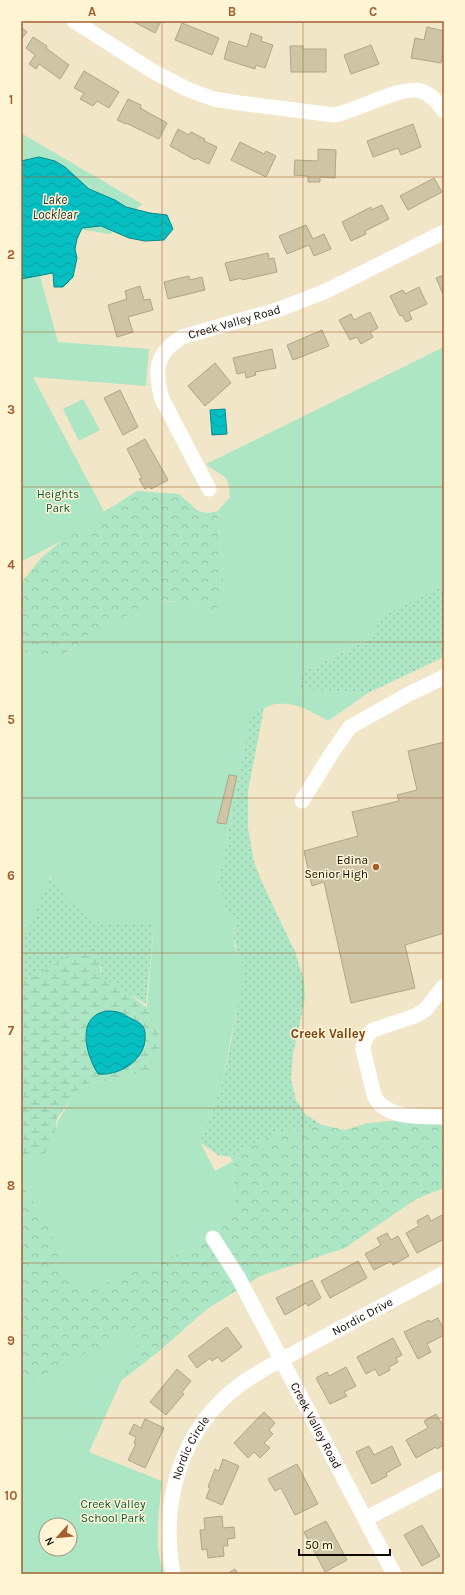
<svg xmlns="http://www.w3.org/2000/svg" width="465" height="1595" viewBox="0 0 465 1595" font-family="Karla,sans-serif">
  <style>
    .grass { fill: url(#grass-dots) }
    .forest { fill: url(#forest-crowns) }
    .wetland { fill: url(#wetland-marsh); fill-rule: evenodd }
    .green { fill: #ace6c5; fill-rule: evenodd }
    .water { fill: url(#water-waves); stroke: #098989 }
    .building { fill: #cec4a6; stroke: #afa587 }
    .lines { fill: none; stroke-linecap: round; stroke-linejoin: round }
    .minor { stroke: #fff; stroke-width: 15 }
    .grid { fill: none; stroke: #a35f2f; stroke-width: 1; stroke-opacity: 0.55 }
    .poi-dot { fill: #a35f2f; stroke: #fff4d4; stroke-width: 1.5 }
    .labels { text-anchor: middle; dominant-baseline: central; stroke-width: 3; stroke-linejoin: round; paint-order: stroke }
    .street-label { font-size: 12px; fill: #0f0b03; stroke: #fff4d4 }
    .park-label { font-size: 12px; fill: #075c3b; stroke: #fff4d4 }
    .poi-label { font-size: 12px; fill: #0f0b03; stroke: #fff4d4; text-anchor: end }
    .water-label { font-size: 13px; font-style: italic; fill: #20393a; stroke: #fff4d4 }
    .neighbourhood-label { font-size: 13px; font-weight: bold; fill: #7b3f10; stroke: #fff4d4 }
    .neatline { fill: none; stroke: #a35f2f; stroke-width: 1.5 }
    .grid-label { font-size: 13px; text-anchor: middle; font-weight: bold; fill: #a35f2f }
  </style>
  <defs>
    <pattern id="grass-dots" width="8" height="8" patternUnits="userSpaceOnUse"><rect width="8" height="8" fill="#ace6c5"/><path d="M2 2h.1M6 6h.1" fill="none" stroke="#93c4a8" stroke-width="1.8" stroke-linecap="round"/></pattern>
    <pattern id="forest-crowns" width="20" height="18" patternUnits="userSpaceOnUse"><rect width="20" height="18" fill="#ace6c5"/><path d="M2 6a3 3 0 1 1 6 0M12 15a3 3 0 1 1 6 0" fill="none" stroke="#93c4a8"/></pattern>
    <pattern id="wetland-marsh" width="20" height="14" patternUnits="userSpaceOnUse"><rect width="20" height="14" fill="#ace6c5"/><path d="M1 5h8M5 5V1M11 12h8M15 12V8" fill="none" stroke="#93c4a8"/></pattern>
    <pattern id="water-waves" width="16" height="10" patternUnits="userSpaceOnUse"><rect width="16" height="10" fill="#06bfc3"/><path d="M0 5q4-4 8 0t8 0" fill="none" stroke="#06a3a6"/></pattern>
  </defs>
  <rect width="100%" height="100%" fill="#f1e6c7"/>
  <path class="grass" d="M444 585V657L368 693 294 689 305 671 369 639 384 615Z
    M264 708 248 791V828L254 862 261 880 295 952 304 980 305 999 293 1054 291 1079 296 1100 306 1115 322 1125 276 1133 230 1157 218 1155 200 1142 223 1081 237 1011 239 956 234 940 235 923 227 911 217 880 223 862 249 722 255 713Z
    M53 877 68 901 111 925 154 924 146 1004 106 980 101 975 102 966 44 971 21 982V947L47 882Z"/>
  <path class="forest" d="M137 491 179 494 198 511 208 513 218 511 224 593 215 613 200 605 191 603 174 601 152 603 76 646 61 657 48 660 37 657 21 650V583L42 557 71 533 88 520 112 507Z
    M404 1120 444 1123V1188L416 1199 345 1248 260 1276 207 1309 158 1352 112 1388 21 1428V1180L28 1195 41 1211 51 1232 66 1275 87 1294 94 1287 157 1263 192 1246 213 1227 233 1218 235 1210 233 1161 230 1157 276 1133 322 1125 345 1130 368 1123Z"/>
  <path class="wetland" d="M91 947 99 955 101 975 106 980 127 992 147 1008 159 1032 160 1047 149 1070 117 1080 94 1082 81 1087 57 1118 55 1136 52 1147 44 1154 29 1159 21 1165V982L44 971 68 956ZM125 1014 131 1018 139 1058 111 1074 98 1073 93 1066 85 1036Z"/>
  <path class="green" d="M21 133 142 204 110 234 25 221 58 342 149 349 146 386 33 377 107 517 21 562Z
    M444 347V585L384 615 370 638 305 671 295 689 368 693 328 721C301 705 273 691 249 722L223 862 217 880 227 911 235 923 234 930V945L242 962 244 979 229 1046 223 1081 200 1142 215 1171 233 1161 235 1210 233 1218 213 1227 192 1246 157 1263 94 1287 87 1294 81 1295 65 1275 51 1232 41 1211 28 1195 21 1180V1168L23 1163 29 1159 44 1154 52 1147 58 1121 74 1095 81 1087 94 1082 117 1080 149 1070 160 1047 159 1032 147 1008 154 925H111L94 921 68 901 53 877 50 878 21 947V650L37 657 48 660 61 657 69 652 89 634 152 603 184 601 200 605 215 613 224 593 218 511 230 497C229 471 222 478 206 464Z
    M83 399 100 430 79 441 63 409Z
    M149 1320 89 1452 162 1481C159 1511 153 1545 164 1574H21V1387ZM46 1525H70V1549H46Z"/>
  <path class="water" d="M39 157 55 161 65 167 89 189 115 200 126 207 150 213 167 215 173 229 164 240 145 241 129 238 101 226 82 228 77 239 75 249 77 258 73 277 63 287H54L53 273 21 279V161Z
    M225 409 227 434 212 435 210 410Z
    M107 1011C119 1011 122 1013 132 1019 143 1024 146 1027 145 1040 143 1062 118 1076 98 1074 86 1055 75 1016 107 1011Z"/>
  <path class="building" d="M132 21H161L155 33Z
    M182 23 219 38 212 55 175 40Z
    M21 27 27 32 21 39Z
    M427 27 444 31V47L441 63 411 58 415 38 424 40Z
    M251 33 262 37 261 41 273 45 265 68 256 65 255 69 224 59 229 41 247 47Z
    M33 37 47 46 46 48 69 65 60 79 39 64 36 69 29 64 35 55 26 48Z
    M371 45 379 64 351 74 344 55Z
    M290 46H303V49H326V72H291Z
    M84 71 119 92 109 108 97 101 93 106 80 99 84 93 74 88Z
    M128 99 141 105 140 108 167 123 159 139 126 123V124L117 120Z
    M413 124 421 147 401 155 398 148 373 157 367 141Z
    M178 129 189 135 191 132 205 139 204 141 217 147 209 164 196 158 195 160 170 146Z
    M240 142 264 154 266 151 276 156 266 177 231 160Z
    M318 149 336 150 335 178 320 177V182H308V176L294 175 295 160 318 161Z
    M434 178 442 192 408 210 400 196Z
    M382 205 389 219 365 231 366 234 351 241 342 222 371 207V210Z
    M306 225 313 239 324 234 331 249 314 256 309 245 287 254 279 236Z
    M268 253 269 259 274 258 277 272 242 280 241 278 230 281 225 263Z
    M444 275V294H443L436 278Z
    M189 276 190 280 202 277 205 290 168 299 164 282Z
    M140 286 144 300 150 299 153 310 128 317 133 332 117 337 108 305 127 299 125 291Z
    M419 287 427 304 409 312 412 319 406 322 402 315 400 316 390 296 403 290 405 294Z
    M370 312 378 328 370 332 373 337 361 344 357 337 350 340 339 320 351 314 354 320Z
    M322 330 329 346 293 360 287 345Z
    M272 349 276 368 255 372 256 375 246 378 245 372 237 374 233 358Z
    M215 363 231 383 205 406 188 386Z
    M120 390 138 427 123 435 104 398Z
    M145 439 168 480 151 489 149 486 145 489 139 479 142 478 127 449Z
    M444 742V933L405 945 415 988 351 1003 324 882 312 886 304 851 358 836 352 812 399 801 397 795 417 790 408 751Z
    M229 775 237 776 226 824 217 823Z
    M428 1215 431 1221 442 1215 444 1217V1239L417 1253 406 1233 419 1226 417 1221Z
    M387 1233 391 1240 398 1236 409 1256 393 1265 391 1261 374 1270 365 1254 381 1245 377 1238Z
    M358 1261 367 1278 330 1298 321 1281Z
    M312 1280 321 1298 308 1306 306 1303 285 1315 276 1298Z
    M438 1318 444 1330V1335L427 1344 431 1352 418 1359 404 1332 429 1320 430 1322Z
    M227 1327 242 1347 222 1362 218 1357 212 1361 210 1358 197 1368 188 1356Z
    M393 1338 402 1355 396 1358 398 1362 389 1367 390 1370 379 1376 375 1369 366 1374 357 1357Z
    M346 1367 356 1386 344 1392 347 1396 330 1404 316 1378 327 1372 329 1376Z
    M177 1369 191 1381 182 1392 184 1394 166 1415 150 1402Z
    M264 1412 275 1423 269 1430 273 1434 264 1443 270 1448 260 1458 254 1452 248 1458 234 1443Z
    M436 1414 444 1427V1445L437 1449 436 1447 416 1458 406 1440 428 1428 424 1421Z
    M145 1419 164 1428 145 1468 128 1460 136 1444 134 1443 136 1437 129 1434 134 1424 141 1428Z
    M369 1446 374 1455 392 1446 401 1465 386 1473 387 1476 372 1484 356 1452Z
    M223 1459 239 1466 222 1505 206 1498 210 1488 208 1487 215 1469 219 1471Z
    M297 1464 318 1504 295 1515 281 1488 275 1491 268 1479Z
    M222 1516 223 1528 234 1527 235 1538 227 1539 228 1546H223L224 1556 208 1558 207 1549 202 1550 200 1530H205L204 1518Z
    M326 1521 347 1560 325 1572 304 1532Z
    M422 1525 440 1556 422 1566 404 1535Z
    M235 1569 238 1574H227Z"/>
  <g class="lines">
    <g class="minor">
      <path d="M74 21 154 72 189 90 214 99 239 103 334 115C357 111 401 85 421 91 431 94 438 102 444 111"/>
      <path id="s1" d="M209 489 162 399C154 370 155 354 182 337L280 309 326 291 444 232"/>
      <path d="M302 801 333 751 350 727 407 695 444 677"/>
      <path d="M444 986 425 1010 415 1016 373 1030C366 1036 364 1040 363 1049L374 1095C384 1119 421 1117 444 1117"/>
      <path id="s2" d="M213 1238 238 1277 394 1574"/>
      <path d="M365 1519 444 1478"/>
      <path id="s3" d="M173 1574C160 1502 180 1429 241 1384 249 1378 258 1373 266 1368L444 1273"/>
    </g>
  </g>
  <path class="grid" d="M162 21V1574M303 21V1574M21 177H444M21 332H444M21 487H444M21 642H444M21 798H444M21 953H444M21 1108H444M21 1263H444M21 1418H444"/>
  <circle class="poi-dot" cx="376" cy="867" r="4"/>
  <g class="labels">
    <g class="street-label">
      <text stroke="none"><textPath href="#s1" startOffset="228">Creek Valley Road</textPath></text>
      <text stroke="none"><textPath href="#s3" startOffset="352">Nordic Drive</textPath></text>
      <text stroke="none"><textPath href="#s2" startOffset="214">Creek Valley Road</textPath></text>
      <text stroke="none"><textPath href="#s3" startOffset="130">Nordic Circle</textPath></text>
    </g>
    <g class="park-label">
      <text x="58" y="494">Heights<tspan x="58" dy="14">Park</tspan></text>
      <text x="113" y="1504">Creek Valley<tspan x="113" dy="14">School Park</tspan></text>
    </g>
    <g class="poi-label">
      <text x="368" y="860">Edina<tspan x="368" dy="14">Senior High</tspan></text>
    </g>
    <g class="water-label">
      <text x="55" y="199">Lake<tspan x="55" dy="15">Locklear</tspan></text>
    </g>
    <g class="neighbourhood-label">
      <text x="328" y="1033">Creek Valley</text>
    </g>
  </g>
  <rect width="465" height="1595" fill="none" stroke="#fff4d4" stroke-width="44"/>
  <g transform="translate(58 1537) rotate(243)"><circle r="19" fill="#fff4d4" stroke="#9f9780"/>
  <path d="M0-3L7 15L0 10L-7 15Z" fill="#a35f2f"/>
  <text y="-6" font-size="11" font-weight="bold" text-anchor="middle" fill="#0f0b03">N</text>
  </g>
  <path d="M299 1549v6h91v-6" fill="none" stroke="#0f0b03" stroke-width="2"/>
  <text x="305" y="1549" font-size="12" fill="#0f0b03" stroke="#fff4d4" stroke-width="3" paint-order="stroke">50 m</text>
  <rect x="22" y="22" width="421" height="1551" class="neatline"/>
  <g class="grid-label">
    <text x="92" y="16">A</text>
    <text x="232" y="16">B</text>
    <text x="373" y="16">C</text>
    <text x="11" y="104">1</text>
    <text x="11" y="259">2</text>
    <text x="11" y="414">3</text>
    <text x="11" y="569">4</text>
    <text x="11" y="724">5</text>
    <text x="11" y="880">6</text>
    <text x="11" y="1035">7</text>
    <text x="11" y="1190">8</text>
    <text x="11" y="1345">9</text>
    <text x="11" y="1500">10</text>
  </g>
</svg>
